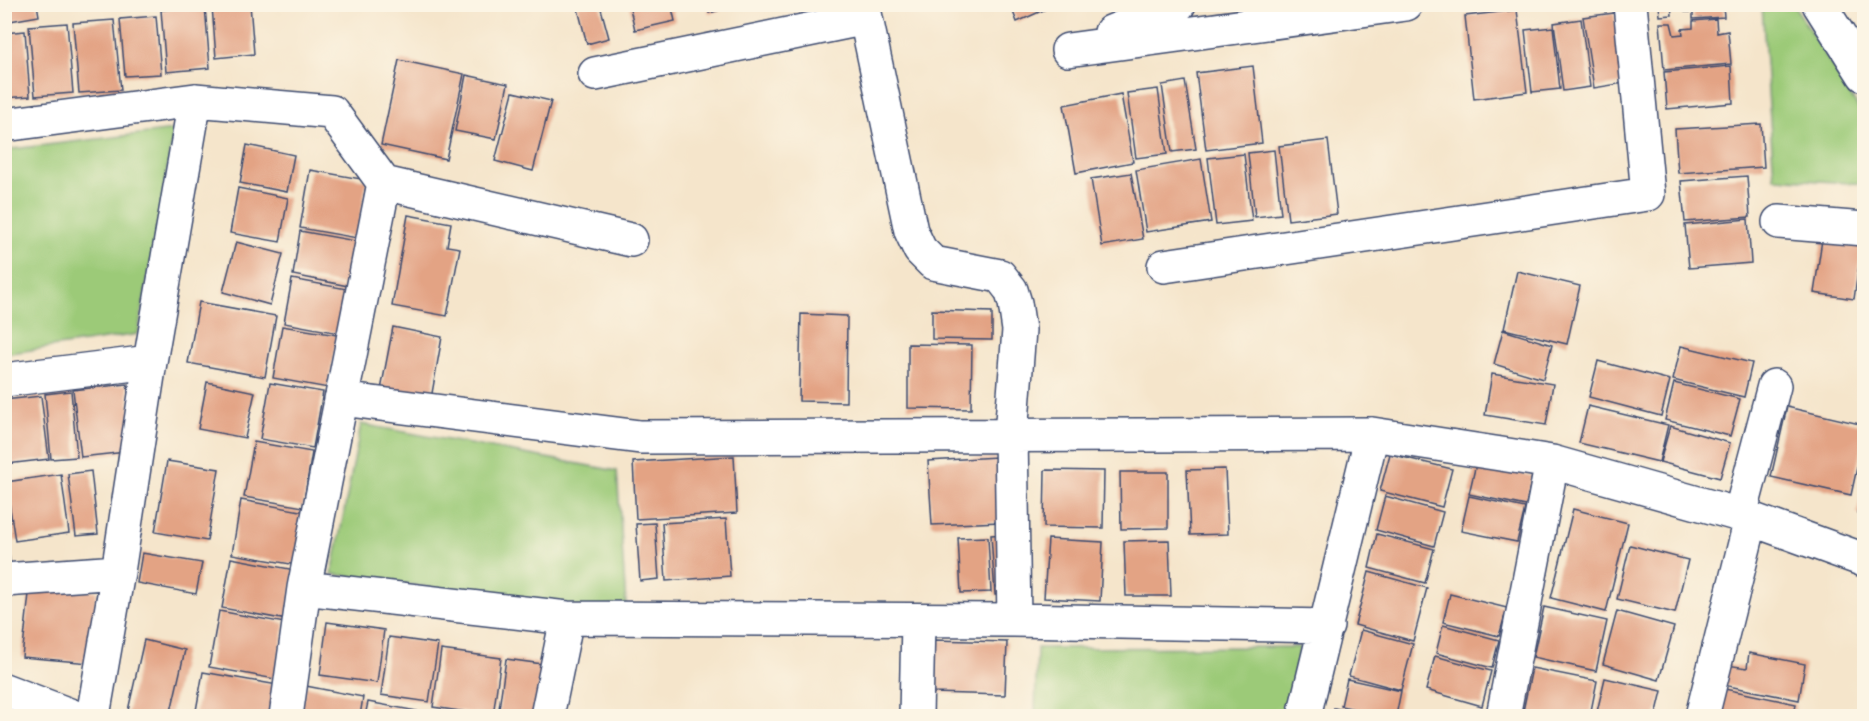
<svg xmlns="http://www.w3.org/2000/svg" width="1869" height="721" viewBox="0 0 1869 721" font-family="Caveat,sans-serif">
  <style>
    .green { fill: #9cca78; stroke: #5c7c6b; stroke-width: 1.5 }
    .building { fill: #e3a384 }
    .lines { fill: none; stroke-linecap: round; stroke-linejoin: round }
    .minor-casing { stroke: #3c4a6e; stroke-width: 36 }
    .minor { stroke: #fff; stroke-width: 33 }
  </style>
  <rect width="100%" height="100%" fill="#fcf5e5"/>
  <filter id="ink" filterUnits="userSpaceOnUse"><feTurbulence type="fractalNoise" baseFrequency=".0167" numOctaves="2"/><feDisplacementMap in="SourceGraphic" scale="12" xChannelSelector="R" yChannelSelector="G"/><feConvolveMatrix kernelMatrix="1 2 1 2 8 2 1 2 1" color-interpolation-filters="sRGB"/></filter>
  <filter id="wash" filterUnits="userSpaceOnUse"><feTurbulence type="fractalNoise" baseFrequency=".008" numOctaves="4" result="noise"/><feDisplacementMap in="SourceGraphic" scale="24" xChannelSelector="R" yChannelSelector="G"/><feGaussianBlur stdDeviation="1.35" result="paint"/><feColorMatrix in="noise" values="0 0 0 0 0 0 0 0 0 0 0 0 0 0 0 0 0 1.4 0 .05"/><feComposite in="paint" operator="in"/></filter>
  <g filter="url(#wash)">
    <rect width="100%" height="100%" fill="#f5e5cb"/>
    <path class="green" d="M1762 5H1794L1864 117V184L1774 178Z
      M174 130 138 334 5 354 4 150Z
      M361 424 617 471 626 604 584 608 332 574Z
      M1300 647 1287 716H1035L1037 648Z"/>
    <g id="blocks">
      <path class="building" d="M4 4H37L39 16 4 22Z
        M232 4H250L254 54 216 58 212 6Z
        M629 4H671L675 21 635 30Z
        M707 4H739V5L709 13Z
        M1010 4H1057L1017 22Z
        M1681 4H1723L1724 17 1693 19V12H1685V8H1681Z
        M577 5H600L609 38 587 44Z
        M1659 5H1671L1672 15 1660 16Z
        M205 6 210 68 166 72 161 10Z
        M1517 10 1527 92 1474 99 1465 16Z
        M1614 13 1625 83 1594 88 1583 17Z
        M156 16 161 74 125 76 120 19Z
        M1581 19 1590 87 1563 91 1554 23Z
        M1716 19 1717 33 1728 31 1731 64 1664 70 1660 23H1671L1674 35 1683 34 1682 29 1693 28V21Z
        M114 20 121 90 79 93 73 23Z
        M67 23 73 93 35 96 29 26Z
        M1553 27 1560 89 1532 92 1525 30Z
        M25 31 30 96 5 98 4 33Z
        M399 60 464 74 446 159 381 145Z
        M1253 66 1262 143 1206 150 1196 73Z
        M1731 66 1733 103 1667 109 1664 72Z
        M466 75 508 84 496 139 455 131Z
        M1185 81 1196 149 1172 152 1162 85Z
        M1158 89 1167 154 1136 158 1127 93Z
        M513 92 551 101 533 171 495 161Z
        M1121 94 1133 162 1076 173 1064 105Z
        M1761 124 1764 167 1678 173 1675 129Z
        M1328 140 1337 214 1288 220 1279 146Z
        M247 145 294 155 287 192 240 183Z
        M1274 150 1281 214 1255 217 1248 153Z
        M1244 154 1252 221 1216 225 1208 158Z
        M1201 159 1211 222 1146 232 1136 170Z
        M310 170 367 180 357 238 300 228Z
        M1131 173 1143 239 1102 246 1091 179Z
        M1747 176 1750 217 1685 222 1681 181Z
        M238 188 288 198 280 242 230 233Z
        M408 215 451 223 447 246 460 248 447 316 392 306Z
        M1748 219 1751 263 1689 268 1685 225Z
        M300 231 356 241 348 286 293 275Z
        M1823 233 1863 238 1854 299 1814 293Z
        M236 242 283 254 270 305 223 292Z
        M1517 271 1580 286 1567 344 1504 329Z
        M292 279 347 289 339 333 284 323Z
        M199 302 276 316 265 377 188 363Z
        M932 310 992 312V340L932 339Z
        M801 314 847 316 846 402 799 401Z
        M282 326 337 335 328 388 273 378Z
        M393 327 442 337 431 399 381 390Z
        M1503 330 1552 345 1543 379 1494 364Z
        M908 344 972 345 971 409 908 408Z
        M1681 346 1752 363 1744 397 1673 380Z
        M1598 361 1670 380 1661 416 1589 397Z
        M1492 374 1553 384 1546 425 1485 415Z
        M207 382 255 392 245 438 198 429Z
        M270 383 323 392 313 448 260 439Z
        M1674 383 1740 399 1730 436 1665 420Z
        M127 384 135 451 81 457 73 390Z
        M71 391 77 457 51 459 45 394Z
        M41 396 49 459 7 464 4 444V400Z
        M1588 406 1668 425 1659 462 1579 443Z
        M1787 407 1864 425V436L1851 495 1771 477Z
        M1670 426 1730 443 1720 478 1660 462Z
        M254 442 312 452 303 507 244 497Z
        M1390 454 1452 469 1442 507 1380 491Z
        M734 456 737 513 636 519 633 462Z
        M997 457 1000 522 932 525 928 461Z
        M167 461 219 469 207 541 155 532Z
        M1476 464 1532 476 1526 506 1469 494Z
        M1225 469 1228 534 1190 535 1187 470Z
        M1045 470 1104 471 1103 528 1044 527Z
        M91 471 98 534 76 536 68 474Z
        M1120 472H1168V528L1121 529Z
        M61 474 69 533 15 541 6 482Z
        M1864 482V515L1857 513Z
        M1385 496 1443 512 1434 546 1376 530Z
        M1469 496 1525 508 1517 542 1461 531Z
        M241 500 306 512 296 565 232 554Z
        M1573 509 1628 523 1606 612 1551 598Z
        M726 519 730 576 666 581 662 523Z
        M655 523 659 579 640 581 636 524Z
        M4 526H6L10 562 4 563Z
        M1005 534 1009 594 995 595 991 535Z
        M1377 534 1434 549 1425 583 1369 568Z
        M988 537 991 592 961 593 958 538Z
        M1048 539 1103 542 1100 601 1044 598Z
        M1169 540 1171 596H1126L1124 541Z
        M1630 545 1688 560 1675 613 1617 599Z
        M142 553 202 563 196 594 137 583Z
        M231 558 295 570 287 620 222 608Z
        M1369 572 1427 588 1413 641 1355 625Z
        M30 585 97 591 90 663 22 657Z
        M1450 594 1507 608 1499 636 1443 622Z
        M1544 607 1607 621 1596 671 1533 657Z
        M219 611 285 623 275 679 209 667Z
        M1617 611 1674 627 1659 680 1603 664Z
        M327 622 384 630 377 683 320 675Z
        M1443 625 1499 640 1492 668 1436 653Z
        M1361 630 1413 644 1401 690 1349 676Z
        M389 637 438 644 429 702 381 695Z
        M144 640 185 650 170 716H134L127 715Z
        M934 640 1007 642 1005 695 933 693Z
        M441 650 501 658 493 716 433 707Z
        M1749 653 1805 664 1799 700 1723 685 1727 665 1747 668Z
        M1435 656 1491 671 1482 706 1426 690Z
        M506 659 542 664 535 716H498Z
        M1532 668 1597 681 1590 716H1522Z
        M203 672 278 685 273 716H195Z
        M1605 678 1662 691 1656 716H1596Z
        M1347 679 1401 691 1396 716H1387L1341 706Z
        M306 686 363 697 360 716H300Z
        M1720 688 1796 704 1794 716H1714Z
        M368 702 417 711 416 716H365Z
        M1334 708 1371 715V716H1333Z"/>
    </g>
  </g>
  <g filter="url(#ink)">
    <use href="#blocks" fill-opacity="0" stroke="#3c4a6e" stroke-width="1.5"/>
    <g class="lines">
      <defs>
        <path id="minor" d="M863 4 911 231 920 250 933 263 1000 276 1011 290 1015 303 1019 330 1011 435 1014 620
          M1819 4 1864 75
          M1111 32 1179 4
          M1068 50 1406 4
          M595 74 866 18
          M4 125 195 100 332 112 384 183 631 240
          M1779 222 1864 229
          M1164 266 1648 194 1630 4
          M4 380 150 362
          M341 399 640 437 1372 434 1552 462 1740 515 1864 560
          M1740 515 1774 386
          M4 580 118 572
          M304 588 567 618 1014 620 1327 626
          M4 690 72 716
          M93 716 118 572 150 362 195 100
          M286 716 304 588 384 183
          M547 716 567 618
          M916 716 918 621
          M1304 716 1372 434
          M1503 716 1552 462
          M1702 716 1751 519"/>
      </defs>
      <use href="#minor" class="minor-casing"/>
      <use href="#minor" class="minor"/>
    </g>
  </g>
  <rect width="1869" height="721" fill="none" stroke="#fcf5e5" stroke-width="24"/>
</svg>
